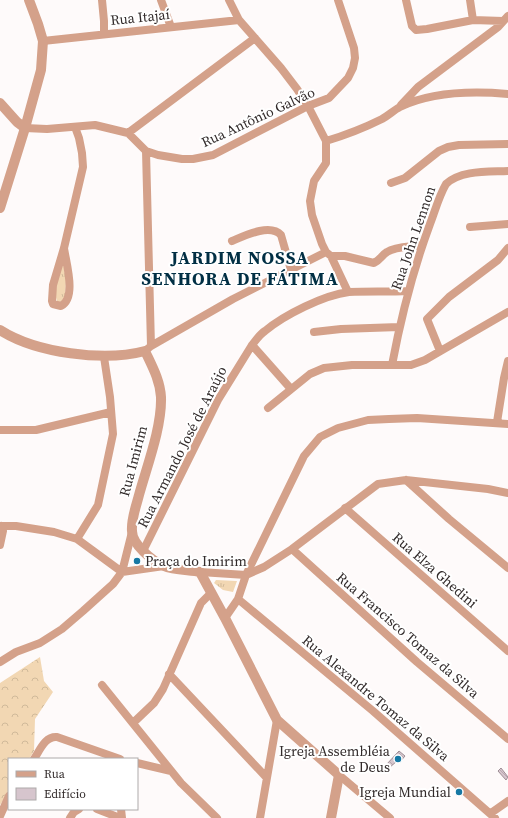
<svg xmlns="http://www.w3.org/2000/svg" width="508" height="818" viewBox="0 0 508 818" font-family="'Source Serif 4',serif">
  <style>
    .forest { fill: url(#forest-crowns) }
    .park { fill: url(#park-tufts) }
    .building { fill: url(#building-back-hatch); stroke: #9e8e95 }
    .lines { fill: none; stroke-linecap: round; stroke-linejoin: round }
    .minor { stroke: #d4a18a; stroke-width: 8 }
    .tertiary { stroke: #d4a18a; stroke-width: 10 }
    .poi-dot { fill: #1678a4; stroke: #fff; stroke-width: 1.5 }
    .labels { text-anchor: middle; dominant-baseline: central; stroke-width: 4; stroke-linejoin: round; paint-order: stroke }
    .street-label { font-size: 14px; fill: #322b2b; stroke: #fff }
    .poi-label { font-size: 14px; fill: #322b2b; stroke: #fff; text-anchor: end }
    .district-label { font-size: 18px; font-weight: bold; letter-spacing: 1px; fill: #012f44; stroke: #fff }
  </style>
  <defs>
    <pattern id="forest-crowns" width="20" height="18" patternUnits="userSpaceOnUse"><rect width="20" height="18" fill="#f2d7b3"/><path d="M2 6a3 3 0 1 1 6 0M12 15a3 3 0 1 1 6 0" fill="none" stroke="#d0b99a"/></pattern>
    <pattern id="park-tufts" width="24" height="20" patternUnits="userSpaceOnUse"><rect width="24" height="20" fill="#f2d7b3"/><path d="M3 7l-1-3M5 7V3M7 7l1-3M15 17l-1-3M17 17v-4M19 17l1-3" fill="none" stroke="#d0b99a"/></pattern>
    <pattern id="building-back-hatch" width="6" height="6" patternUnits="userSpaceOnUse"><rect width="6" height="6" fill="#d6c5cd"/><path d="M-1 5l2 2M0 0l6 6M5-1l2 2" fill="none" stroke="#b8a9b0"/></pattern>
  </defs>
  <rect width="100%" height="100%" fill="#fefafa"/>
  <path class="forest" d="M40 657 44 681 53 692 35 719 34 751 29 759H9V791L0 805V683Z"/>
  <path class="park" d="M63 261 66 280 65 299 58 303C52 295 60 271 63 261Z
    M216 580 237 581 233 592 223 590 214 583Z"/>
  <path class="building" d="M399 751 405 756 399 763 397 761 389 768 386 765Z
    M501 768 508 777 506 780 498 771Z"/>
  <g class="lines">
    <path class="minor" d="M102 0 104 21V34
      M161 0 171 27
      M229 0 239 20 281 68 297 89 308 106 326 141V163L314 181 310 201 312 215 322 244 326 252 331 256 348 292
      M406 0 412 26 416 30 427 29 473 20 503 21
      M470 0 473 20
      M43 41 239 20
      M401 105 418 87 498 27 508 16
      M25 128 47 129 95 125 128 133 146 151 158 155 182 159H193L213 155 308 106 329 98 348 78 353 68 355 58 354 48 338 0
      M128 133 255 38
      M326 141C346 135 364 128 382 119 389 115 394 110 400 107 433 91 473 91 508 94
      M146 151 151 346
      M391 183 405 178 439 151 448 147 459 145 508 144
      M470 227 508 224
      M232 241C244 236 270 223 281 235L291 270
      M64 248C66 263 77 298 61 306L53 304 52 301 53 285 64 248 83 167 82 153 79 138 75 127
      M331 256H345L374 263C380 260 382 255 387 252 396 246 412 247 422 245
      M314 332 341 329 399 327
      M252 345C256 340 260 334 265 331 284 315 324 295 349 292 368 291 388 292 408 291
      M145 351 151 346 233 299 326 252
      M440 351 427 319 449 297 498 260 508 248
      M392 365C401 317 413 270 430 224 435 211 439 196 446 184 461 170 488 172 508 171
      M268 408 310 374 324 368 352 365H411L425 360 508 312
      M497 422 504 378 508 361
      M0 430H36L111 412
      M406 480 449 519 508 568
      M345 508 508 651
      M0 526H16L54 532 77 539 122 572
      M77 539 98 505 113 434 110 397 104 357
      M0 545 3 531 1 526
      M292 549 417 662 508 739
      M143 551 218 400 252 345 291 389
      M122 572 164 566
      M200 572 246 575 264 567 292 549 378 484 406 480 488 489 508 493
      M238 599 373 711 495 818
      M225 618 238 599 246 575 304 456 320 437 338 428 368 420 389 419 417 418 508 424
      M0 662 16 652 40 643 62 629 83 611 113 584 122 572 132 532
      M169 674 266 777
      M102 685 181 783 217 818
      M133 723 154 703 163 689 201 603 211 593
      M34 759C40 750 45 736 57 737L120 759
      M137 763 171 771
      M339 775 390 818
      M97 809 120 818
      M121 809 122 818
      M491 813 508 801
      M0 816 9 796
      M70 818 74 812 79 809
      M260 818 277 720"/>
    <path class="tertiary" d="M0 103 17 122 25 128
      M0 208 25 128 41 70 43 41 38 24 29 0
      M0 330C36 353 104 362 145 351 152 366 160 380 161 397 162 427 147 466 139 495 136 507 131 519 132 531 132 544 152 561 164 566 173 570 189 570 200 572L225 618 277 720 339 775 331 818"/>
  </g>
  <g class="poi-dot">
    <circle cx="137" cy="561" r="4"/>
    <circle cx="398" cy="759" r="4"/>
    <circle cx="459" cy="792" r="4"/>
  </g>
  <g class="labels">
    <g class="street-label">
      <text transform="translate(140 17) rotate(-6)">Rua Itajaí</text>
      <text transform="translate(258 117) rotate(-25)">Rua Antônio Galvão</text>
      <text transform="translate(413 238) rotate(-71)">Rua John Lennon</text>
      <text transform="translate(182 447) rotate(-63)">Rua Armando José de Araújo</text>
      <text transform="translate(133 461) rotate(-75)">Rua Imirim</text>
      <text transform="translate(435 570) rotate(41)">Rua Elza Ghedini</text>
      <text transform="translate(408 635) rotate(41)">Rua Francisco Tomaz da Silva</text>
      <text transform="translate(376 698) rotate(40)">Rua Alexandre Tomaz da Silva</text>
    </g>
    <g class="poi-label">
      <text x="145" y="561" text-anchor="start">Praça do Imirim</text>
      <text x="390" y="751">Igreja Assembléia<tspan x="390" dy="16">de Deus</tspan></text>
      <text x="451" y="792">Igreja Mundial</text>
    </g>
    <g class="district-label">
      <text x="240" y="257">JARDIM NOSSA<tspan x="240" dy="21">SENHORA DE FÁTIMA</tspan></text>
    </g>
  </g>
  <rect x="8" y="758" width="130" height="52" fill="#ffffff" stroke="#adaaaa"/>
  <rect x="16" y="771" width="20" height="6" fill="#d4a18a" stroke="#adaaaa"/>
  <text x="44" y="778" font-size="12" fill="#322b2b">Rua</text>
  <rect x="16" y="788" width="20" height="12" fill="#d6c5cd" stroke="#adaaaa"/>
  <text x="44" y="798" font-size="12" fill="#322b2b">Edifício</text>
</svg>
